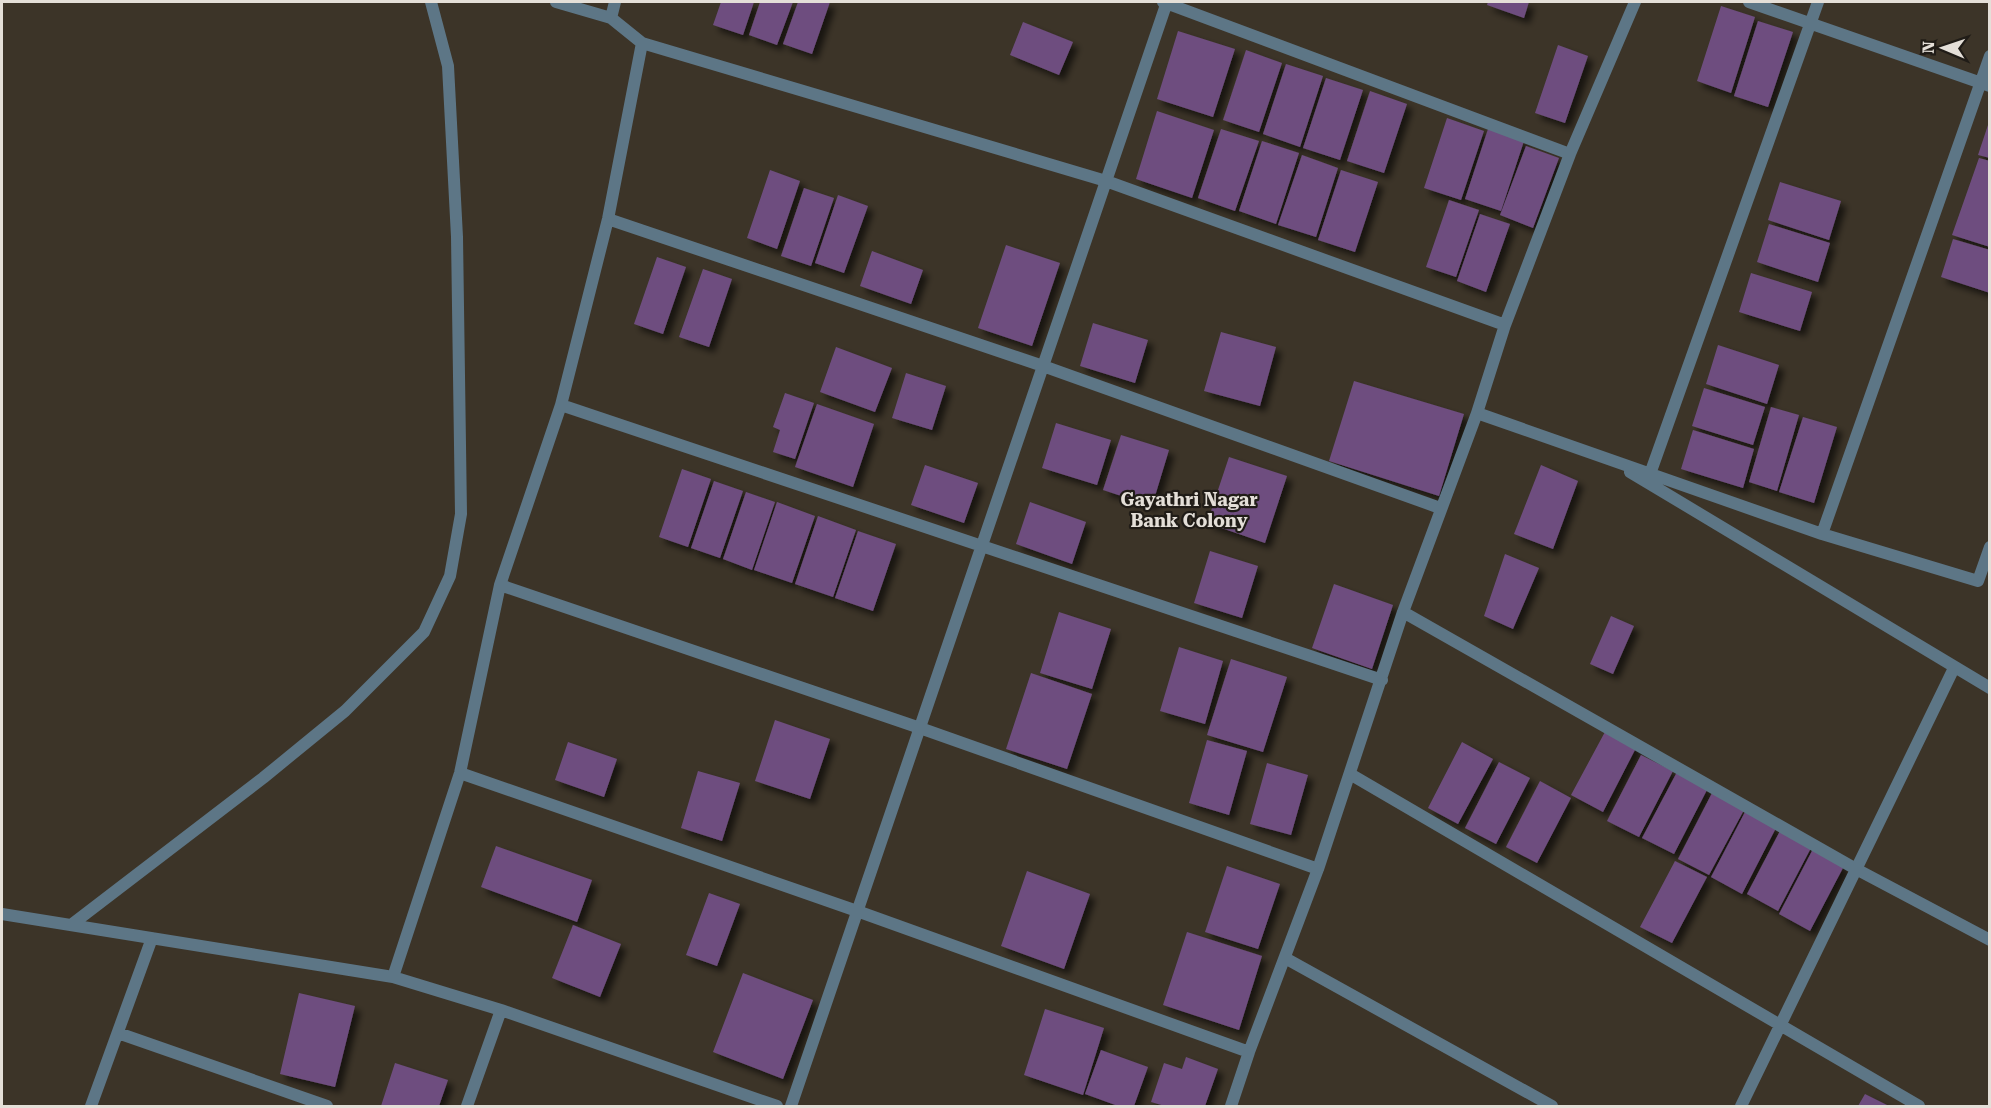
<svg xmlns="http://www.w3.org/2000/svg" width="1991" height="1108" viewBox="0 0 1991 1108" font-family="'Roboto Serif',serif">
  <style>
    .building { fill: #6e4e7f; filter: url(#shadow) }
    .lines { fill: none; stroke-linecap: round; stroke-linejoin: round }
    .street { stroke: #5d7686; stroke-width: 12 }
    .labels { text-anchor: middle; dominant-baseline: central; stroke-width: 4.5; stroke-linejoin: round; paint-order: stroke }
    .neighbourhood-label { font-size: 18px; font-weight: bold; fill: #e4dfd8; stroke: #201c17 }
  </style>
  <defs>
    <filter id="shadow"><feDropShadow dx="5.5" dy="5.5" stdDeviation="3" flood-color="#0009"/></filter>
  </defs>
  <rect width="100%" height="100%" fill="#3c3428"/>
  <path class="building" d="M721 2H754L743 35 713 25Z
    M760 2H793L777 45 749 35Z
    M798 2H830L812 54 783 44Z
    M1488 2H1529L1524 18 1487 5Z
    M1721 6 1755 17 1731 93 1697 81Z
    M1758 21 1793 32 1768 107 1734 96Z
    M1023 22 1073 42 1059 75 1010 55Z
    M1178 31 1235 49 1213 117 1157 99Z
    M1558 45 1588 56 1565 123 1535 113Z
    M1246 50 1282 63 1259 132 1223 120Z
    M1286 64 1323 76 1300 147 1263 134Z
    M1326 78 1363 90 1340 160 1303 148Z
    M1370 91 1407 104 1384 173 1347 161Z
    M1157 111 1214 130 1192 198 1136 179Z
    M1447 118 1484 131 1461 200 1424 188Z
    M1990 119V158L1978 155Z
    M1221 129 1259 141 1235 211 1198 198Z
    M1488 129 1524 141 1501 211 1465 199Z
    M1262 141 1299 153 1276 224 1239 211Z
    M1526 146 1559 158 1533 228 1500 215Z
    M1302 155 1338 168 1316 237 1278 225Z
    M1979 158 1990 161V247L1952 235Z
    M770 170 800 181 777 249 747 238Z
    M1341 170 1378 182 1355 252 1318 240Z
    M1780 182 1841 201 1829 240 1768 220Z
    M804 188 834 198 811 266 781 256Z
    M838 195 868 206 844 273 815 263Z
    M1449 200 1479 210 1456 277 1426 267Z
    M1480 214 1510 224 1486 292 1457 281Z
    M1769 224 1830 243 1818 282 1757 262Z
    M1953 239 1990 250V293L1941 277Z
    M1006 245 1060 263 1032 346 978 328Z
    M872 251 923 270 911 304 860 286Z
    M657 257 686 267 663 334 634 324Z
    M703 269 732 279 709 347 679 337Z
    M1751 273 1812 292 1800 331 1739 312Z
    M1093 323 1148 340 1135 383 1080 366Z
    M1221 332 1276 347 1260 406 1204 391Z
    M1718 345 1779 365 1767 404 1706 384Z
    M836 347 892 368 875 412 820 392Z
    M906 373 946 386 932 430 892 418Z
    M1354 381 1464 414 1439 496 1329 461Z
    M1704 388 1765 407 1753 445 1692 426Z
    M785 393 814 403 795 459 773 452 780 430 773 427Z
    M817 404 874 424 853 487 795 467Z
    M1771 407 1799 415 1777 491 1749 482Z
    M1803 417 1837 427 1814 503 1779 492Z
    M1056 423 1111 440 1097 485 1042 468Z
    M1693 430 1754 449 1743 488 1681 469Z
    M1121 435 1169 450 1152 506 1103 490Z
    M1229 457 1287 476 1265 543 1207 523Z
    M925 465 978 483 964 523 911 505Z
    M1541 465 1578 481 1553 549 1514 534Z
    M682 469 711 479 688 547 659 537Z
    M714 481 743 491 720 558 691 548Z
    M746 492 775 502 752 570 723 559Z
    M777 502 815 516 792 583 754 570Z
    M1030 502 1086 522 1072 564 1016 544Z
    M818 516 856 530 833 597 795 584Z
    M858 531 896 544 873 611 835 598Z
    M1210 551 1258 566 1242 618 1194 603Z
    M1505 554 1539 568 1513 629 1484 616Z
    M1334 584 1393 605 1372 669 1312 648Z
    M1059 612 1111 629 1092 689 1040 673Z
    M1611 616 1634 626 1613 674 1590 664Z
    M1179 647 1223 661 1205 724 1160 711Z
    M1231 659 1287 677 1263 752 1207 735Z
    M1031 673 1092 694 1067 769 1006 749Z
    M775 720 830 739 810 799 755 781Z
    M1606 730 1637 746 1603 812 1571 795Z
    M1207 740 1247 751 1229 815 1189 803Z
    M568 742 617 759 604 797 555 780Z
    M1462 742 1493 759 1458 824 1428 808Z
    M1641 755 1673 771 1639 837 1607 821Z
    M1499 762 1530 778 1496 844 1465 828Z
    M1267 763 1308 775 1291 835 1250 824Z
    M698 771 740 783 722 841 681 828Z
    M1677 772 1708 788 1674 854 1642 838Z
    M1540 781 1571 798 1537 863 1506 847Z
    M1712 793 1744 810 1709 875 1678 859Z
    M1745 812 1776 828 1742 894 1711 877Z
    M1781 829 1812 846 1778 911 1747 894Z
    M496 846 592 880 577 922 481 887Z
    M1813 849 1844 866 1810 931 1779 914Z
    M1675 861 1707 877 1672 943 1640 927Z
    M1227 866 1280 884 1258 949 1205 932Z
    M1027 871 1090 894 1064 969 1001 946Z
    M709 893 740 904 717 966 686 955Z
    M573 925 621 944 600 997 552 978Z
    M1187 932 1262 956 1239 1030 1163 1005Z
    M743 973 813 1000 783 1079 713 1052Z
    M299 993 355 1006 335 1087 280 1074Z
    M1045 1009 1104 1028 1083 1095 1024 1075Z
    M1101 1050 1148 1067 1134 1106H1118L1085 1094Z
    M1186 1057 1218 1069 1205 1106H1165L1151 1102 1164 1063 1182 1069Z
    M395 1063 448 1080 439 1106H381Z
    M1865 1094 1889 1106H1858Z"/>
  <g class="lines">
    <path class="street" d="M556 2 611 18 642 43 1106 181 1505 325
      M1163 2 1570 154
      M1749 2 1990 86
      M611 18 615 2
      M608 219 1043 366 1440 508
      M561 405 1382 680
      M1477 413 1822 534 1978 581 1990 547
      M1630 472 1990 688
      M1650 474 1818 2
      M1822 534 1990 56
      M500 585 920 728 1318 869
      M1403 612 1856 869 1990 940
      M460 773 857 911 1249 1052
      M1350 774 1919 1106
      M2 914 393 977 501 1010 777 1106
      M71 925 263 778 345 711 424 632 450 576 461 514 457 237 448 66 431 2
      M1285 958 1552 1106
      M393 977 460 773 500 585 561 405 608 219 642 43
      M118 1033 327 1106
      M91 1106 152 938
      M467 1106 501 1010
      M791 1106 1167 2
      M1231 1106 1249 1052 1318 869 1403 612 1477 413 1505 325 1570 154 1635 2
      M1741 1106 1954 668"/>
  </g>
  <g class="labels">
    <g class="neighbourhood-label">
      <text x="1189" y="499">Gayathri Nagar<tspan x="1189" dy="21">Bank Colony</tspan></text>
    </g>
  </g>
  <rect width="1991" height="1108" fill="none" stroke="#e4dfd8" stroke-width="6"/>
  <g transform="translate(1943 48) rotate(272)" stroke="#201c17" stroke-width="4.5" paint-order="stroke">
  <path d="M0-4.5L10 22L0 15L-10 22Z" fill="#e4dfd8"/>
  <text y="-9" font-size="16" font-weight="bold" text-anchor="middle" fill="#e4dfd8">N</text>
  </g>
</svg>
